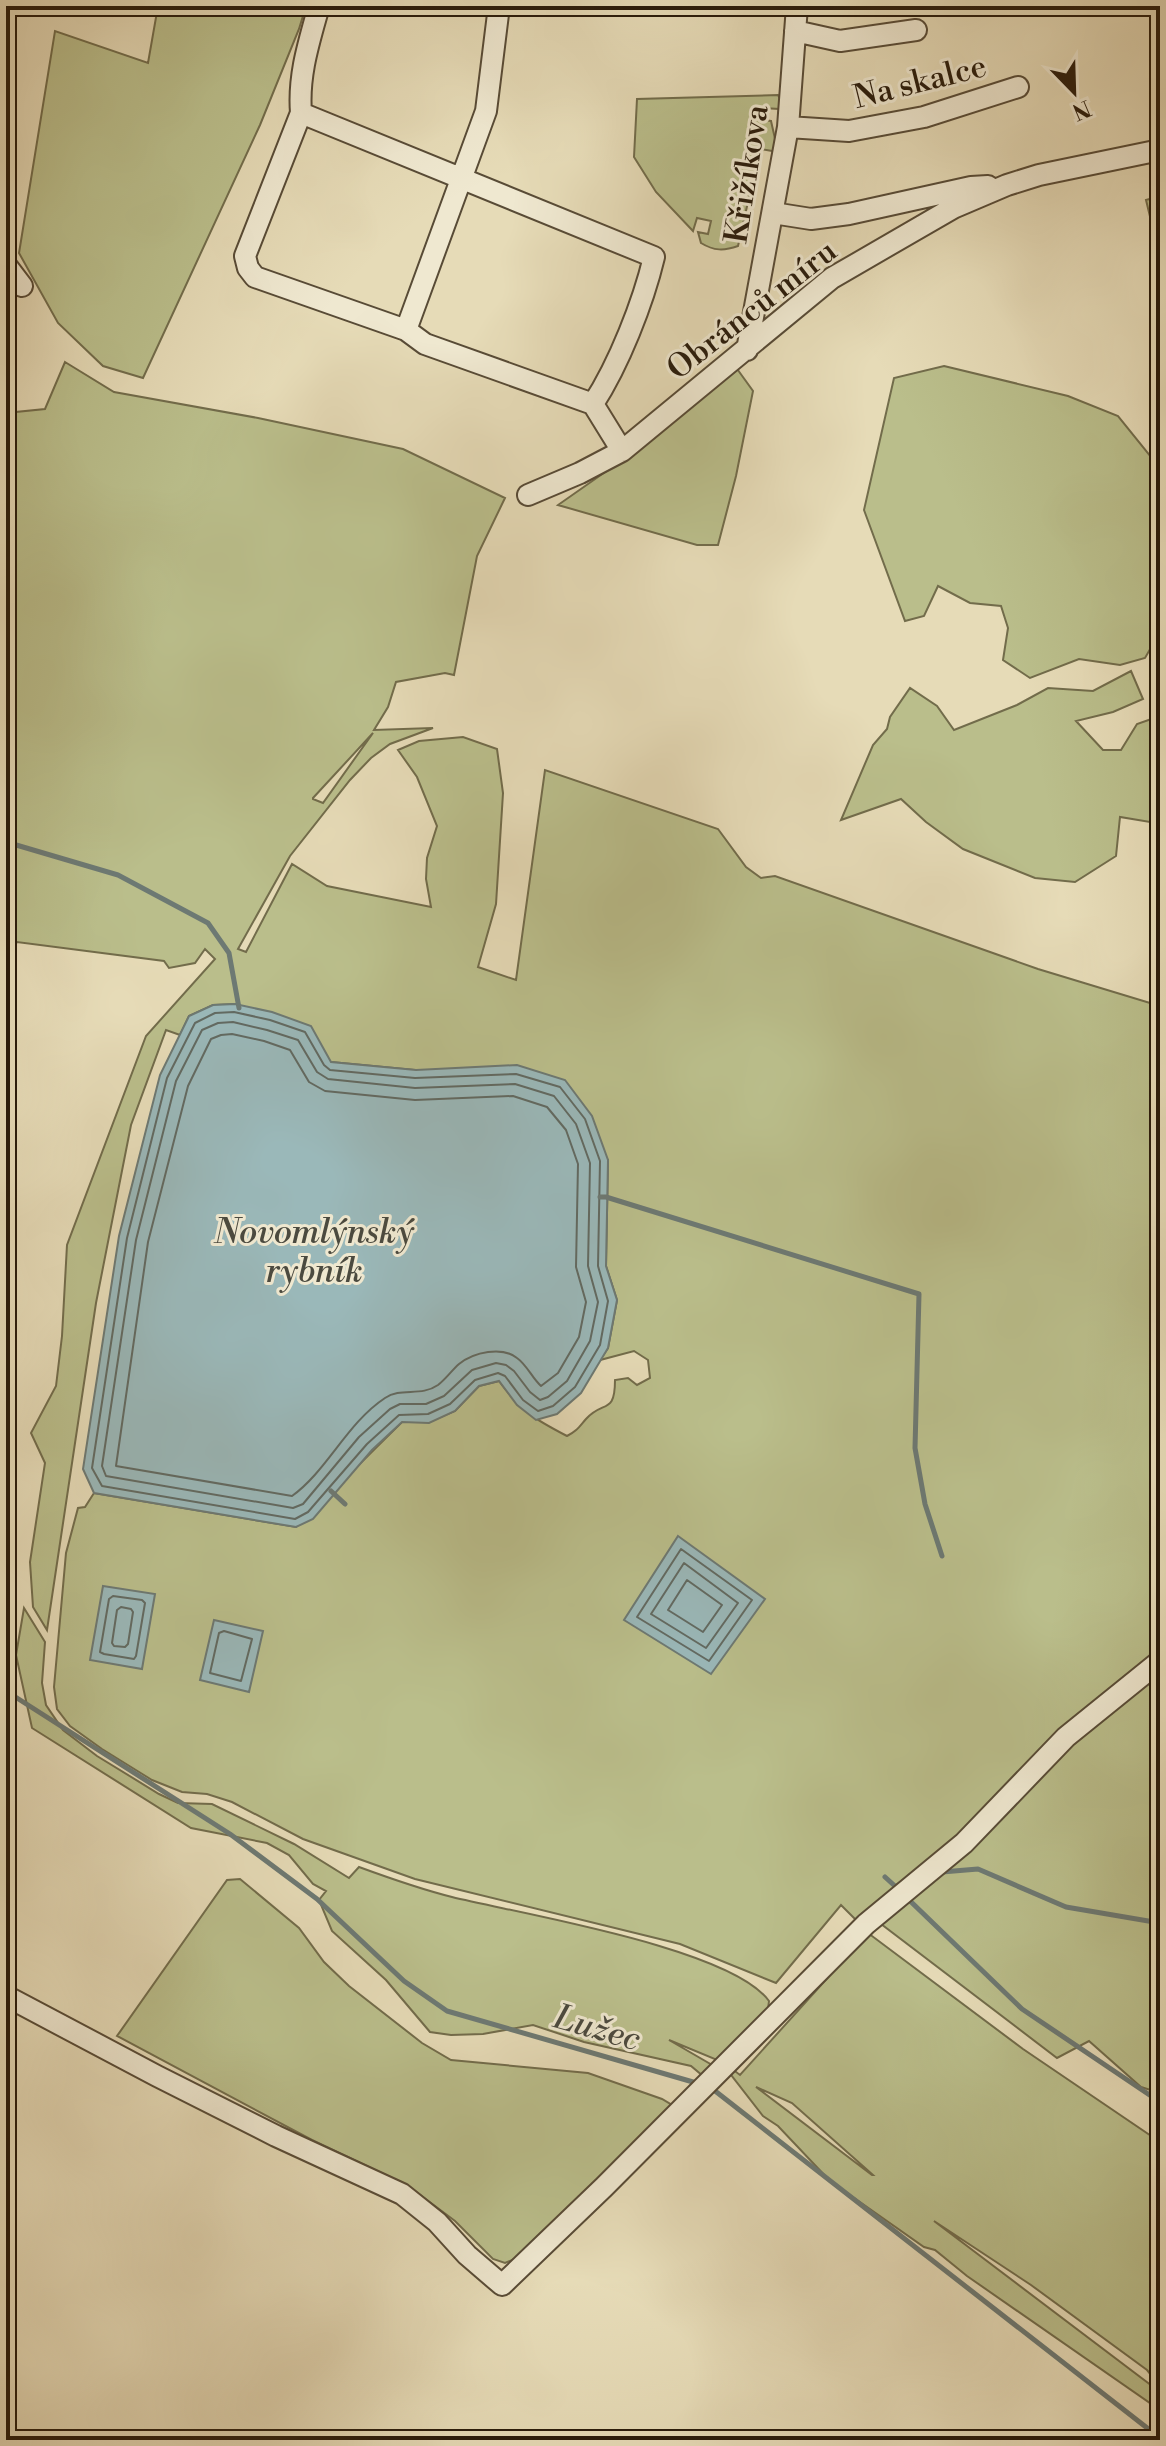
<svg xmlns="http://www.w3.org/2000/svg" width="1166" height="2446" viewBox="0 0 1166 2446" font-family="'Libre Bodoni',serif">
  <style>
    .green { fill: #babe8b; stroke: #726c4b; stroke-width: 2; fill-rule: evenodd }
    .water { fill: #9ab8b9; stroke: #6d7973; stroke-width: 2 }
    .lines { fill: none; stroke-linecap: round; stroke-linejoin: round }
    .shore { stroke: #626a62; stroke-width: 2 }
    .stream { stroke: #6d7973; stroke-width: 5 }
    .minor-casing { stroke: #584b36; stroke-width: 24 }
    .minor { stroke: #efe8d0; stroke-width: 20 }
    .labels { text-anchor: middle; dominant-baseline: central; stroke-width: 6; stroke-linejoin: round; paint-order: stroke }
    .street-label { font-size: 32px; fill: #291b0b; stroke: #efe8d0 }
    .water-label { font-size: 34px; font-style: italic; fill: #4b4a3f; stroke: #efe8d0 }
  </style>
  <rect width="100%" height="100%" fill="#e6dbb7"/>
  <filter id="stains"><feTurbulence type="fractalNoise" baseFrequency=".0025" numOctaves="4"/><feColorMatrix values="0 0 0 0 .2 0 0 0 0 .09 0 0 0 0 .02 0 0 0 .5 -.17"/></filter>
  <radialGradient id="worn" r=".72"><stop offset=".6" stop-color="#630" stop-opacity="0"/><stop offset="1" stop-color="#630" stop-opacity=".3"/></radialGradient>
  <path class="green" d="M158 6H306L299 29 260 125 143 378 103 366 58 323 19 253 55 31 148 63Z
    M778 95 785 108 787 122H778L779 109 763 108 762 120 771 121 778 152 760 149 738 246C724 251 714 251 701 243L698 232 708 234 711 221 697 218 693 231 656 192 634 157 637 99Z
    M1160 196V231L1153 229 1146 200Z
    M65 362 114 392 258 418 403 449 505 498 477 556 454 675 445 673 396 682 388 707 374 730 433 728 390 744 371 758 350 780 290 856 238 949 246 952 292 864 327 886 431 907 426 879 427 858 437 826 417 777 398 750 419 741 463 737 497 749 503 793 496 904 478 967 516 980 545 770 718 829 746 867 761 878 775 876 1038 969 1160 1006V2093L1141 2087 1089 2041 1057 2058 881 1924 859 1923 841 1905 776 1983 680 1944 415 1879 303 1839 232 1802 207 1794 182 1792 152 1780 102 1749 70 1726 57 1709 54 1687 66 1553 78 1508 85 1507 94 1493 296 1527 402 1422H429L455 1411 479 1386 499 1381C521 1411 534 1419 567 1436 577 1431 579 1427 586 1419 603 1400 615 1415 615 1380L628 1378 637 1385 650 1378 648 1360 634 1351 600 1360 608 1348 617 1300 606 1266 608 1160 415 1070 331 1062 235 1004 213 1005 189 1016 180 1035 166 1030 131 1125 96 1303 47 1630 33 1607 30 1562 45 1463 31 1433 56 1386 62 1336 67 1245 146 1036 215 959 205 949 195 963 169 968 164 961 17 942 6 954V413L45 409ZM373 733 323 803 313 799V798Z
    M735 366 753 391 736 476 718 545H697L558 505 608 470Z
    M944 366 1068 396 1118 416 1160 468V632L1145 658 1120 665 1079 659 1030 678 1003 660 1008 628 1001 606 970 603 938 586 924 616 905 621 864 510 894 378Z
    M1131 671 1143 699 1113 712 1076 721 1103 750H1121L1137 724 1160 716V816L1150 822 1120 817 1116 856 1075 882 1035 878 963 849 926 822 901 799 841 820 873 745 887 729 890 717 910 688 937 706 954 730 1017 705 1048 688 1093 691Z
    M24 1608 45 1642 42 1683 46 1705 63 1730 97 1756 159 1794 178 1803 212 1804 294 1844 349 1878 359 1867C389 1878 420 1889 452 1897 521 1914 731 1948 769 2001L767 2017 723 2062 740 2075 868 1933 1023 2049 1160 2142V2386L1147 2370 1031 2285 934 2221 1160 2392V2410L967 2276 935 2250 924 2247 830 2181 778 2126 763 2116 731 2075 715 2059 669 2040 719 2069 709 2081 691 2066 584 2042 533 2025 483 2034 451 2035 430 2032 386 1980 332 1931 319 1900 326 1891 313 1884 289 1855 267 1843 191 1828 32 1728 16 1655ZM756 2087 792 2103 873 2175H872Z
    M240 1879 299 1928 324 1962 349 1986 422 2043 451 2060 588 2073 662 2099 677 2108 517 2258 505 2263 493 2259 455 2221 407 2185 312 2140 117 2036 227 1880Z"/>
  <path class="water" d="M235 1004 272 1012 311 1026 331 1062 416 1070 517 1065 565 1080 592 1116 608 1160 606 1266 617 1300 608 1348 581 1393 557 1414 536 1420 517 1405 499 1381 479 1386 455 1411 429 1423 402 1422 372 1450 313 1519 296 1527 94 1493 83 1469 119 1236 160 1075 189 1016 213 1005Z
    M678 1536 765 1599 711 1674 624 1620Z
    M103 1586 155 1594 142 1669 90 1660Z
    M214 1620 263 1631 249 1692 200 1680Z"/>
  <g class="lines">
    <path class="shore" d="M234 1012 270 1020 305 1032 324 1065 330 1070 415 1078 516 1074 560 1087 585 1119 600 1161 598 1266 608 1301 600 1345 575 1387 553 1406 538 1411 523 1400 505 1376 498 1373 475 1380 450 1404 428 1414 399 1415 367 1444 308 1512 295 1519 102 1486 92 1468 127 1238 167 1078 195 1023 215 1013Z
      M233 1022 267 1030 298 1040 317 1072 328 1079 415 1088 515 1084 554 1096 576 1124 590 1163 588 1266 598 1302 590 1341 567 1381 548 1397 540 1400 530 1392 514 1371 506 1365 496 1363 472 1370 444 1396 426 1404H400L390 1409 359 1437 303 1504 293 1508 106 1476 102 1466 136 1240 176 1081 202 1030 218 1023Z
      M232 1034 264 1041 290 1050 309 1082 325 1091 415 1100 513 1096 547 1107 566 1130 578 1164 576 1267 586 1302 579 1337 558 1373 541 1386C532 1378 527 1365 517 1358 502 1346 474 1352 459 1364 452 1370 446 1379 438 1385 421 1397 401 1387 385 1398 347 1423 327 1471 292 1496L116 1466 148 1242 188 1086 211 1039 221 1035Z
      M681 1549 752 1600 709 1661 637 1617Z
      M684 1563 738 1603 706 1648 651 1614Z
      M687 1580 722 1605 703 1632 668 1610Z
      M113 1596 142 1600 145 1603 136 1656 134 1659 104 1654 100 1652 109 1599Z
      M121 1607 131 1609 133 1612 128 1644 125 1647 114 1646 112 1643 117 1610Z
      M224 1631 252 1639 241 1681 210 1673 219 1633Z"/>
    <path class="stream" d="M6 842 118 875 208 923 229 953 239 1008
      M600 1197H606L919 1294 915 1448 925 1504 942 1556
      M331 1491 345 1504
      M6 1691 230 1834 317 1899 404 1981 447 2011 700 2084
      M942 1872 978 1869 1066 1907 1160 1923
      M885 1877 896 1887 900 1884
      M906 1897 1022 2009 1160 2102
      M710 2087 1160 2438"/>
    <defs>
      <path id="minor" d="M319 6C309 42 298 75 301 113L654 257C643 303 619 364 593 404
        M795 31 840 41 916 30
        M301 113 245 256 248 268 255 277 406 330 425 344 593 404 622 451
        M788 127 849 131 924 117 1018 87
        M773 213 811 219 849 214 971 187 988 186
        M6 265 22 286
        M406 330 486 111 499 6
        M747 350 788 127 797 6
        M528 495 580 473 622 451 832 278 953 208 1007 185 1039 175 1160 150
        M6 1996 157 2076 276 2136 402 2194 437 2222 467 2255 502 2285 604 2187 866 1924 964 1843 1066 1737 1160 1661"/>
    </defs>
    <use href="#minor" class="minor-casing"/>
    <use href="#minor" class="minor"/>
  </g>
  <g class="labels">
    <g class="street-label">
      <text transform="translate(920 82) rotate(-14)">Na skalce</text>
      <text transform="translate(747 174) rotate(-81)">Křižíkova</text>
      <text transform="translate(752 310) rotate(-38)">Obránců míru</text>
    </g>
    <g class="water-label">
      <text x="314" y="1233">Novomlýnský<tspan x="314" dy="39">rybník</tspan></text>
      <text transform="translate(597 2029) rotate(16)">Lužec</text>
    </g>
  </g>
  <rect width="1166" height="2446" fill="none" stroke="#e6dbb7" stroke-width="32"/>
  <rect x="8" y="8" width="1150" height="2430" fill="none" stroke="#291b0b" stroke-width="4"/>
  <rect x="16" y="16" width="1134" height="2414" fill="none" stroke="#291b0b" stroke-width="2"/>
  <g transform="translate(1074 92) rotate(157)" stroke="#efe8d0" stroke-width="6" paint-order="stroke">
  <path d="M0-6L14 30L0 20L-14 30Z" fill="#291b0b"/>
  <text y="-12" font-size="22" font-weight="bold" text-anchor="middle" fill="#291b0b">N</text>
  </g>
  <rect width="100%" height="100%" filter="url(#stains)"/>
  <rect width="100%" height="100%" fill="url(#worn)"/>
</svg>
